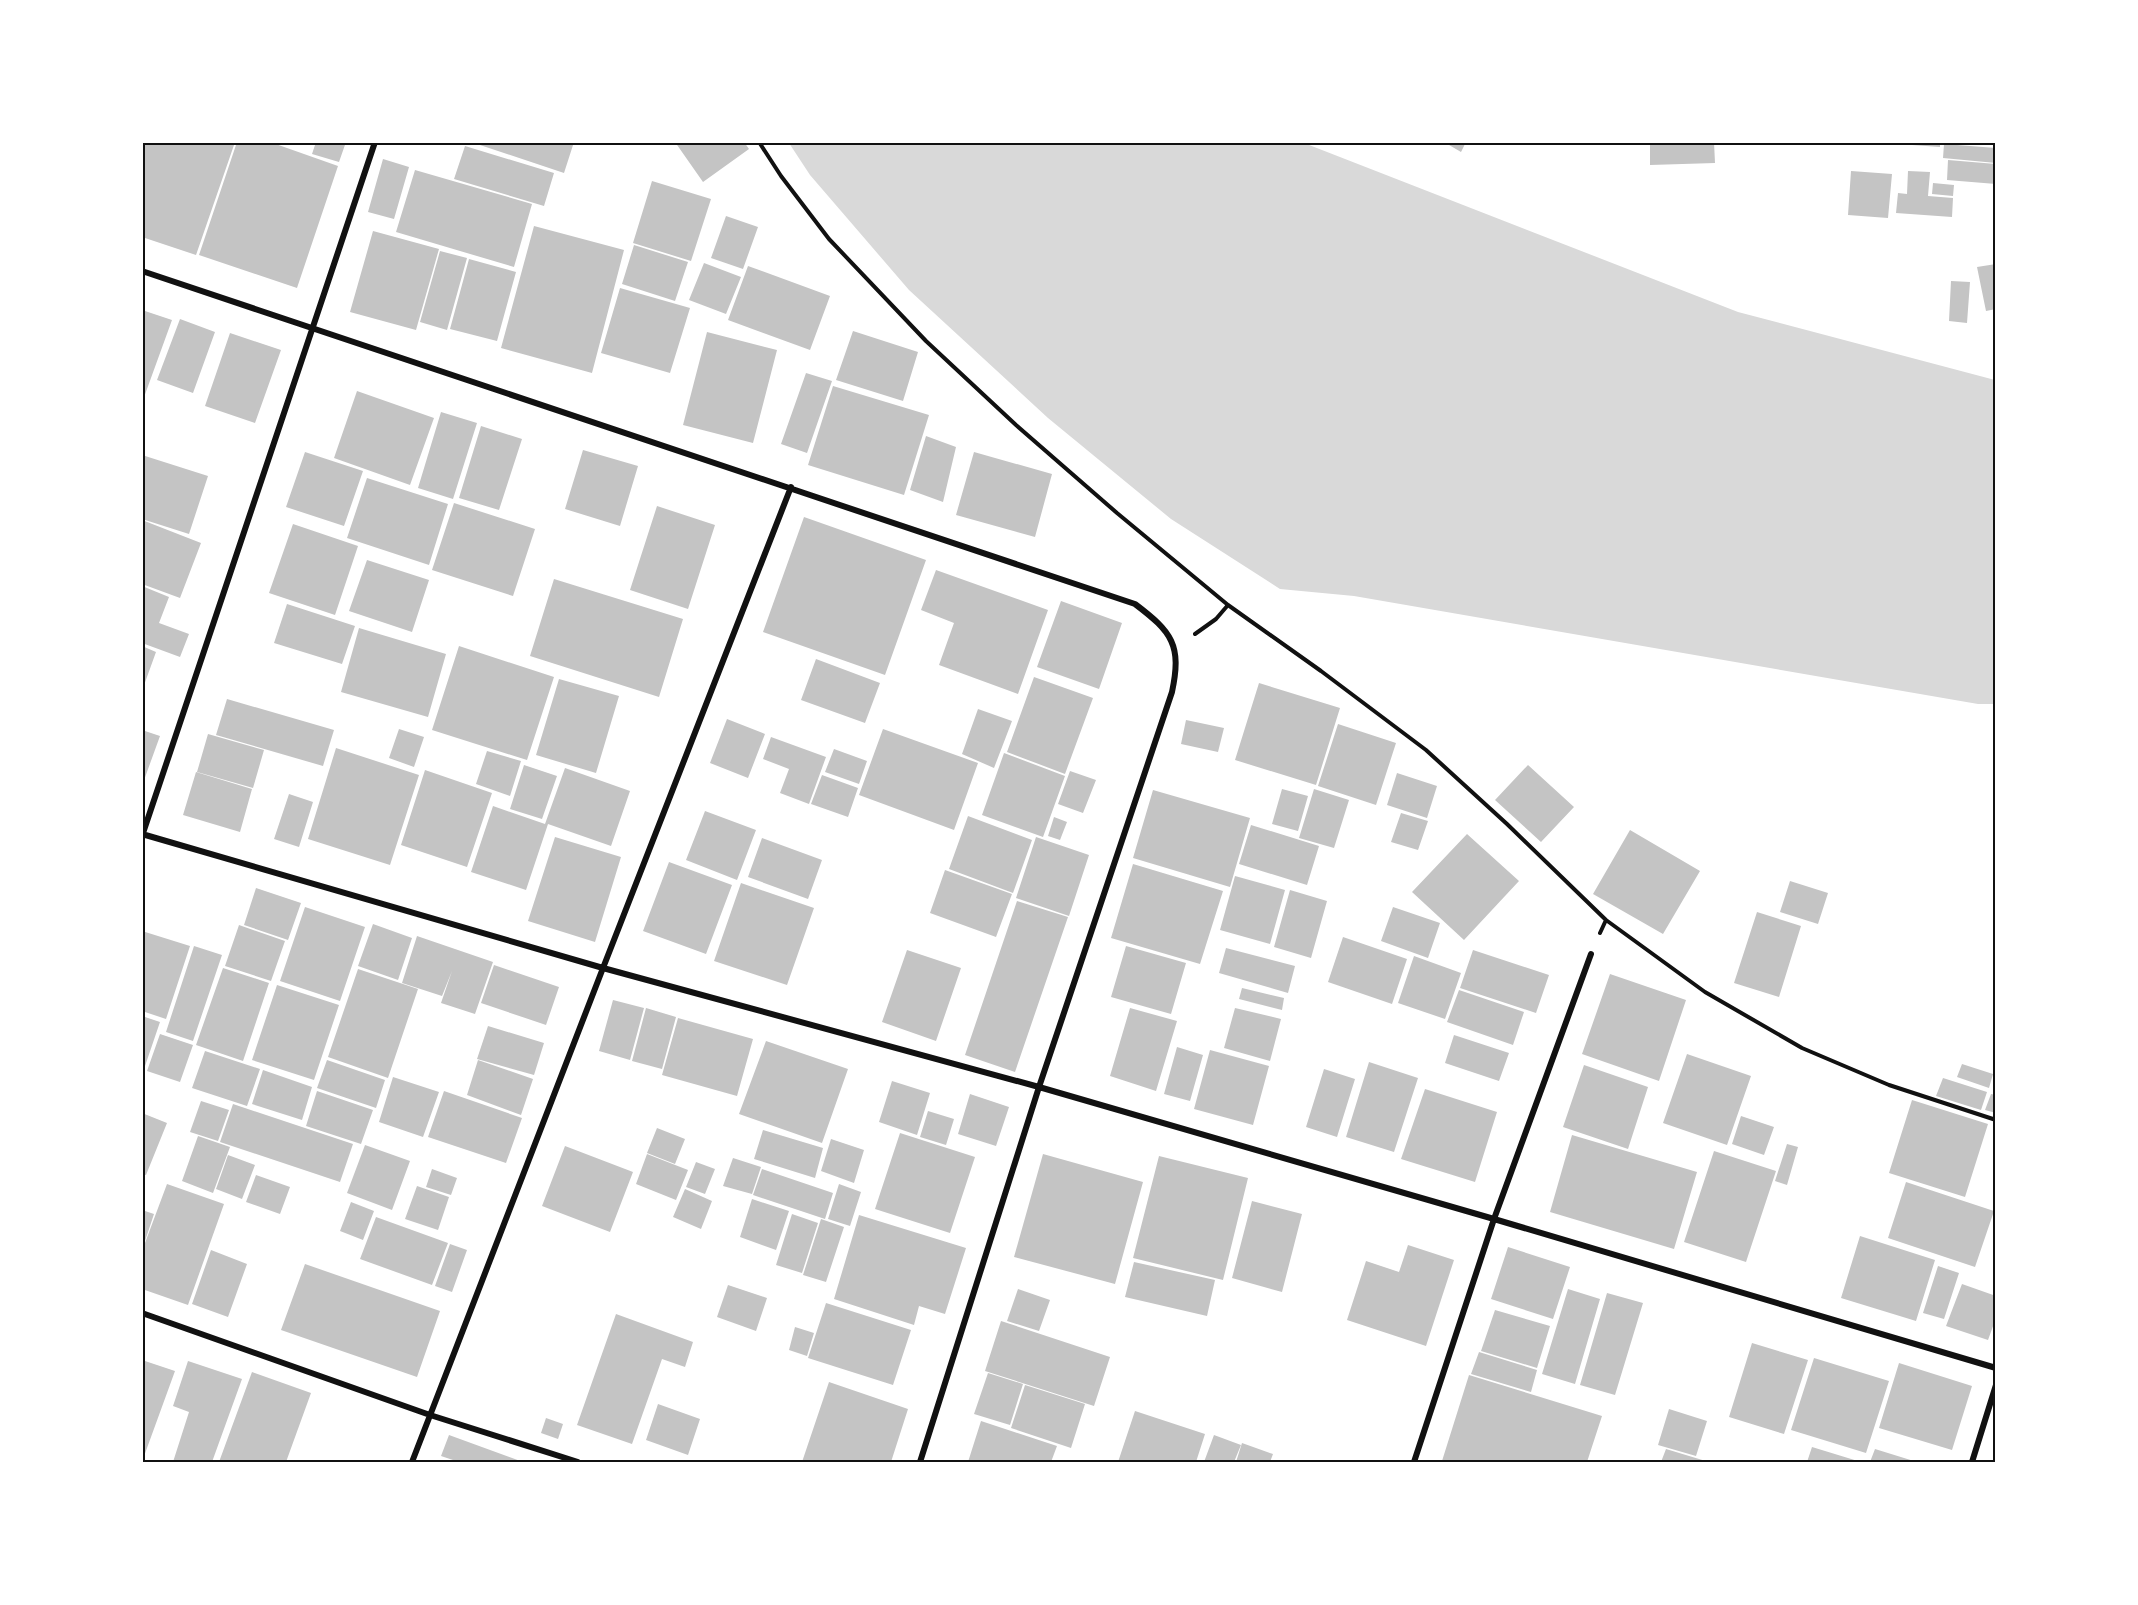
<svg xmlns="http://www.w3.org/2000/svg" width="2138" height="1605" viewBox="0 0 2138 1605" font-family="'Playfair Display',serif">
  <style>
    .water { fill: #d9d9d9 }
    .building { fill: #c4c4c4 }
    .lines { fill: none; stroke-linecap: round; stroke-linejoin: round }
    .path { stroke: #111; stroke-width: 4 }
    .minor { stroke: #111; stroke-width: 6 }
    .neatline { fill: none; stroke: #111; stroke-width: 2 }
  </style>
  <rect width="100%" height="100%" fill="#fff"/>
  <path class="water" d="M789 143H1304L1738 312 1995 380V704H1978L1354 596 1280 589 1171 519 1048 418 909 290 810 175Z"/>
  <path class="building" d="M145 142H226L234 145 196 255 142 237V150Z
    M237 142H270L338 166 297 288 199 255Z
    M316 142H346L339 162 312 154Z
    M471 142H574L564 173Z
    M675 142H744L749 149 703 182Z
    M1444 142H1466L1461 152Z
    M1650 142H1714L1715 163 1650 165Z
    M1912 142H1940V147L1912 145Z
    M1944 144 1996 148V163L1943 158Z
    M465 146 554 173 544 206 454 179Z
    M383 159 409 167 394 219 368 212Z
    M1948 160 1996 164V184L1947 180Z
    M415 170 532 204 514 267 396 232Z
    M1851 171 1892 174 1888 218 1848 215Z
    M1908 171 1930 172 1928 196 1953 198 1952 217 1896 213 1898 193 1907 194Z
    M652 181 711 199 691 261 633 243Z
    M1933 183 1954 185 1953 196 1932 194Z
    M726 216 758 227 743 269 711 258Z
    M534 226 624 250 592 373 501 348Z
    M373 231 439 249 416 330 350 312Z
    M634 245 688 262 675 301 622 284Z
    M440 251 467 258 447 330 420 322Z
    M469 259 516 272 497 341 450 329Z
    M704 263 741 277 726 314 689 300Z
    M1996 264V309L1986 311 1977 267Z
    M748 266 830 296 810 350 728 320Z
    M1951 281 1970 282 1967 323 1949 321Z
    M620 288 690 308 670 373 601 353Z
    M142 310 172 320 143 400H142Z
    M180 319 215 332 193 393 157 380Z
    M853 331 918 352 903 401 836 380Z
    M707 332 777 350 753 443 683 425Z
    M230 333 281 350 255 423 205 406Z
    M806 373 832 381 807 453 781 444Z
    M833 386 929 415 904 495 808 465Z
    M357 391 434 418 410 485 334 458Z
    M441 412 477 423 453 499 418 488Z
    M481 426 522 439 499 510 459 498Z
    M926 436 956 447 943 502 910 490Z
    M583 450 638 466 620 526 565 509Z
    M305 452 363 471 344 526 286 507Z
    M974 452 1052 474 1035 537 956 515Z
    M142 455 208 476 189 534 142 519Z
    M367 478 448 504 429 565 347 538Z
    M454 503 535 529 513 596 432 570Z
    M657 506 715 525 688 609 630 590Z
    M804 517 926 560 885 675 763 632Z
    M142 520 201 543 180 598 142 584Z
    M293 524 358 546 335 615 269 593Z
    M367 560 429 580 412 632 349 611Z
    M936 570 1048 610 1018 694 939 665 954 623 921 610Z
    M554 579 683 619 659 697 530 656Z
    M142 586 169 597 159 623 189 634 180 657 142 643Z
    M1061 601 1122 623 1099 689 1037 667Z
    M287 604 355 626 342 664 274 643Z
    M359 628 446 654 428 717 341 692Z
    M142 646 156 652 143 688H142Z
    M459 646 554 677 527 760 432 730Z
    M816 659 880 683 865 723 801 700Z
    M1034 677 1093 698 1065 774 1007 752Z
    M559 679 619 696 596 773 536 755Z
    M1259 683 1340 708 1316 785 1235 760Z
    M227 699 334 730 323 766 216 735Z
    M978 709 1012 721 994 768 962 754Z
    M727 719 765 734 748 778 710 763Z
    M1186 720 1224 728 1218 752 1181 744Z
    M1338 724 1396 743 1376 805 1318 786Z
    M399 729 424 737 414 767 389 758Z
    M883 729 978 763 954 830 859 795Z
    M142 730 160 736 143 783H142Z
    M208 734 264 750 253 788 197 772Z
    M771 737 826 757 809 804 780 793 789 769 763 759Z
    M336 748 419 775 390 865 308 839Z
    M834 749 867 761 859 784 825 772Z
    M487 751 521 761 510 796 476 784Z
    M1004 753 1065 776 1043 837 982 815Z
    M524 765 557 776 542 819 510 809Z
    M1528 765 1574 807 1541 842 1495 800Z
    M565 768 630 791 611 846 548 824 526 890 471 872 493 806 545 824Z
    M425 770 492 793 467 867 401 845Z
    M1070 771 1096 780 1083 813 1058 804Z
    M196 772 252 789 240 832 183 815Z
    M1397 773 1437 786 1427 818 1387 805Z
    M822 775 858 788 848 817 811 804Z
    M1282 789 1308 796 1298 831 1272 824Z
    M1314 789 1349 800 1334 848 1299 838Z
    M1153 790 1250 818 1230 887 1133 858Z
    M289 794 313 802 299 847 274 839Z
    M705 811 756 830 737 880 686 860Z
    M1401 813 1428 821 1418 850 1391 842Z
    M968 816 1032 840 1013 893 949 869Z
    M1054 817 1067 822 1060 840 1048 836Z
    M1251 825 1319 846 1307 885 1239 864Z
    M1630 830 1700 871 1663 934 1593 894Z
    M1467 834 1519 881 1464 940 1412 892Z
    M555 837 621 857 595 942 528 921Z
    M1036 837 1089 855 1069 916 1016 898Z
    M762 838 822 860 808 899 748 877Z
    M669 862 732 885 706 954 643 931Z
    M1133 864 1223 891 1200 964 1111 938Z
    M945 870 1012 894 996 937 930 913Z
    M1235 876 1285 890 1270 944 1220 930Z
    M1790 881 1828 893 1818 924 1780 912Z
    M741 883 814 908 787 985 714 961Z
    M256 888 301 903 288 940 244 925Z
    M1290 890 1327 901 1311 958 1274 947Z
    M1017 901 1068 917 1015 1072 965 1055Z
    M305 907 365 927 340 1001 280 981Z
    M1393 907 1440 923 1428 958 1381 941Z
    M1757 912 1801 926 1779 997 1734 983Z
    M373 924 412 938 398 980 358 966Z
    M239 925 285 941 271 981 225 966Z
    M142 931 190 946 166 1019 142 1011Z
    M417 936 493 962 475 1014 441 1003 452 971 442 996 402 983Z
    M1343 937 1407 959 1392 1004 1328 982Z
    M194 946 222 955 193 1041 166 1032Z
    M1126 946 1186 963 1171 1014 1111 997Z
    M1226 948 1295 966 1288 993 1219 973Z
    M907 950 961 968 936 1041 882 1022Z
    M1473 950 1549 975 1536 1013 1460 988Z
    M1414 956 1461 973 1445 1019 1398 1003Z
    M494 965 559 987 546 1025 481 1003Z
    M223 968 269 983 243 1061 196 1045Z
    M358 969 418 989 388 1078 328 1057Z
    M1610 974 1686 1000 1659 1081 1582 1054Z
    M277 985 339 1005 314 1080 252 1060Z
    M1242 988 1284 998 1282 1010 1239 999Z
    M1459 990 1524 1012 1513 1045 1447 1022Z
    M613 1000 644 1008 630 1060 599 1051Z
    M646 1008 676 1017 662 1069 632 1061Z
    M1130 1008 1177 1021 1156 1091 1110 1076Z
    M1235 1008 1281 1019 1270 1061 1224 1048Z
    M142 1016 160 1022 144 1069 142 1068Z
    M678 1018 753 1039 737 1096 662 1075Z
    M488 1026 544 1043 534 1075 477 1059Z
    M160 1034 193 1045 180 1082 147 1071Z
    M1454 1035 1509 1053 1499 1081 1445 1063Z
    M766 1041 848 1069 822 1143 739 1114Z
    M1177 1047 1203 1055 1190 1101 1164 1094Z
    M1210 1050 1269 1066 1253 1125 1194 1109Z
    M205 1051 260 1069 247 1106 192 1088Z
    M1687 1054 1751 1076 1727 1145 1663 1123Z
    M327 1060 385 1080 376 1108 317 1088Z
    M478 1060 533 1079 521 1115 467 1095Z
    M1369 1062 1418 1078 1394 1152 1346 1137Z
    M1962 1064 1993 1074 1989 1088 1957 1077Z
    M1584 1065 1648 1087 1628 1149 1563 1127Z
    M1324 1069 1355 1079 1337 1137 1306 1127Z
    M263 1070 312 1087 302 1120 252 1104Z
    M393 1077 439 1092 423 1137 379 1122Z
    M1943 1078 1987 1092 1981 1110 1936 1096Z
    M892 1081 930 1093 917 1135 879 1122Z
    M1425 1089 1497 1112 1475 1182 1401 1159Z
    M317 1091 373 1110 361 1144 306 1126Z
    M444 1091 522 1118 506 1163 428 1137Z
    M970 1094 1009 1107 996 1146 958 1134Z
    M1991 1094 1996 1095V1113L1985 1110Z
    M1912 1100 1988 1124 1965 1197 1889 1173Z
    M201 1101 229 1110 218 1141 190 1132Z
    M233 1104 353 1144 340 1182 220 1142Z
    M928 1111 954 1119 946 1145 920 1137Z
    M142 1113 167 1123 146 1175 142 1174Z
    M1741 1116 1774 1127 1764 1155 1732 1144Z
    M657 1128 685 1139 675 1164 647 1153Z
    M763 1130 823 1148 815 1178 754 1159Z
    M900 1133 975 1157 950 1233 875 1209Z
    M1572 1135 1697 1172 1674 1249 1550 1212Z
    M198 1136 230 1147 213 1193 182 1181Z
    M831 1139 864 1150 854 1183 821 1171Z
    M1787 1144 1798 1147 1787 1185 1775 1181Z
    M365 1145 410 1161 392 1210 347 1193Z
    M565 1146 633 1172 610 1232 542 1206Z
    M1714 1151 1776 1171 1746 1262 1684 1242Z
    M647 1154 688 1170 676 1200 636 1184Z
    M1043 1154 1143 1182 1115 1284 1014 1257Z
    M228 1155 255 1165 242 1199 216 1189Z
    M1159 1156 1248 1178 1223 1280 1133 1258Z
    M733 1158 761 1167 752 1194 723 1186Z
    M696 1162 715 1169 705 1194 686 1187Z
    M432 1169 457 1178 451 1195 426 1187Z
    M762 1169 833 1193 825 1219 753 1195Z
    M256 1175 290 1187 280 1214 246 1202Z
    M1906 1182 1994 1211 1975 1267 1888 1238Z
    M167 1184 224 1204 188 1305 142 1289V1251Z
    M839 1184 861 1192 850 1226 828 1219Z
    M417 1186 449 1197 438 1230 405 1219Z
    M685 1189 712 1201 701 1229 673 1217Z
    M752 1199 789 1211 776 1250 740 1237Z
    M1252 1201 1302 1214 1282 1292 1232 1278Z
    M351 1202 374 1211 363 1240 340 1231Z
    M142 1210 154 1214 143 1247H142Z
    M792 1214 818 1223 802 1273 776 1265Z
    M859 1215 966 1248 945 1314 919 1306 914 1325 834 1299Z
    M376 1217 448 1243 432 1285 360 1259Z
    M821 1219 844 1227 826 1282 803 1275Z
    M1860 1236 1935 1260 1916 1321 1841 1298Z
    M450 1244 467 1250 452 1292 435 1286Z
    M1408 1245 1454 1260 1426 1346 1347 1320 1366 1261 1399 1272Z
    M1508 1247 1570 1267 1553 1319 1491 1299Z
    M211 1250 247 1264 228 1317 192 1304Z
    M1134 1262 1215 1280 1207 1316 1125 1297Z
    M305 1264 440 1311 417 1377 281 1330Z
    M1938 1266 1959 1273 1944 1319 1923 1313Z
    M1962 1284 1996 1296V1318L1988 1340 1946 1326Z
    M728 1285 767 1298 756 1331 717 1317Z
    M1018 1289 1050 1300 1039 1331 1007 1321Z
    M1568 1289 1600 1299 1575 1384 1542 1374Z
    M1607 1293 1643 1303 1615 1395 1580 1385Z
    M826 1303 911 1330 893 1385 808 1358Z
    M1495 1310 1550 1326 1537 1368 1481 1351Z
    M616 1314 693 1342 685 1367 662 1359 632 1444 577 1425Z
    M1001 1321 1110 1357 1094 1406 985 1371Z
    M795 1327 814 1333 807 1356 789 1350Z
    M1752 1343 1808 1360 1784 1434 1729 1417Z
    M1479 1352 1537 1370 1531 1392 1471 1374Z
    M1814 1358 1889 1381 1866 1453 1791 1430Z
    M142 1360 175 1371 143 1459H142Z
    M188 1361 242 1379 212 1462H173L189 1412 173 1406Z
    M1899 1363 1972 1386 1952 1450 1879 1428Z
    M252 1372 311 1393 286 1462H219Z
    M988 1373 1023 1384 1010 1425 974 1414Z
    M1469 1375 1602 1416 1587 1462H1447L1442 1461Z
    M829 1382 908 1409 891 1462H802Z
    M1025 1385 1085 1404 1071 1448 1011 1428Z
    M658 1404 700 1419 688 1455 646 1440Z
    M1669 1409 1707 1421 1696 1456 1658 1445Z
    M1135 1411 1205 1434 1196 1462H1118Z
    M546 1418 563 1424 558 1439 541 1433Z
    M981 1421 1057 1446 1051 1462H968Z
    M449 1435 523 1462H459L441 1456Z
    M1214 1435 1241 1445 1234 1462H1204Z
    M1242 1443 1273 1454 1270 1462H1236Z
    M1812 1447 1861 1462H1807Z
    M1666 1449 1709 1462H1661Z
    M1875 1449 1917 1462H1870Z"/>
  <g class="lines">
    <path class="path" d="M759 142 781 176 829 239 926 341 1016 425 1117 513 1228 605 1321 671 1426 750 1507 824 1606 920 1705 992 1802 1048 1889 1085 1996 1120
      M1195 634 1216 619 1228 605
      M1600 933 1606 920"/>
    <path class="minor" d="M142 271 1135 604C1172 632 1182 645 1172 692L1039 1087 920 1462
      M142 834 603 968 1039 1087 1494 1219 1996 1368
      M142 836 375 142
      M142 1313 430 1415 578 1462
      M412 1462 603 968 791 487
      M1414 1462 1494 1219 1591 954
      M1972 1462 1996 1385"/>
  </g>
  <rect width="2138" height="1605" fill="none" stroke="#ffffff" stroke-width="288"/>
  <rect x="144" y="144" width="1850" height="1317" class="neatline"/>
</svg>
